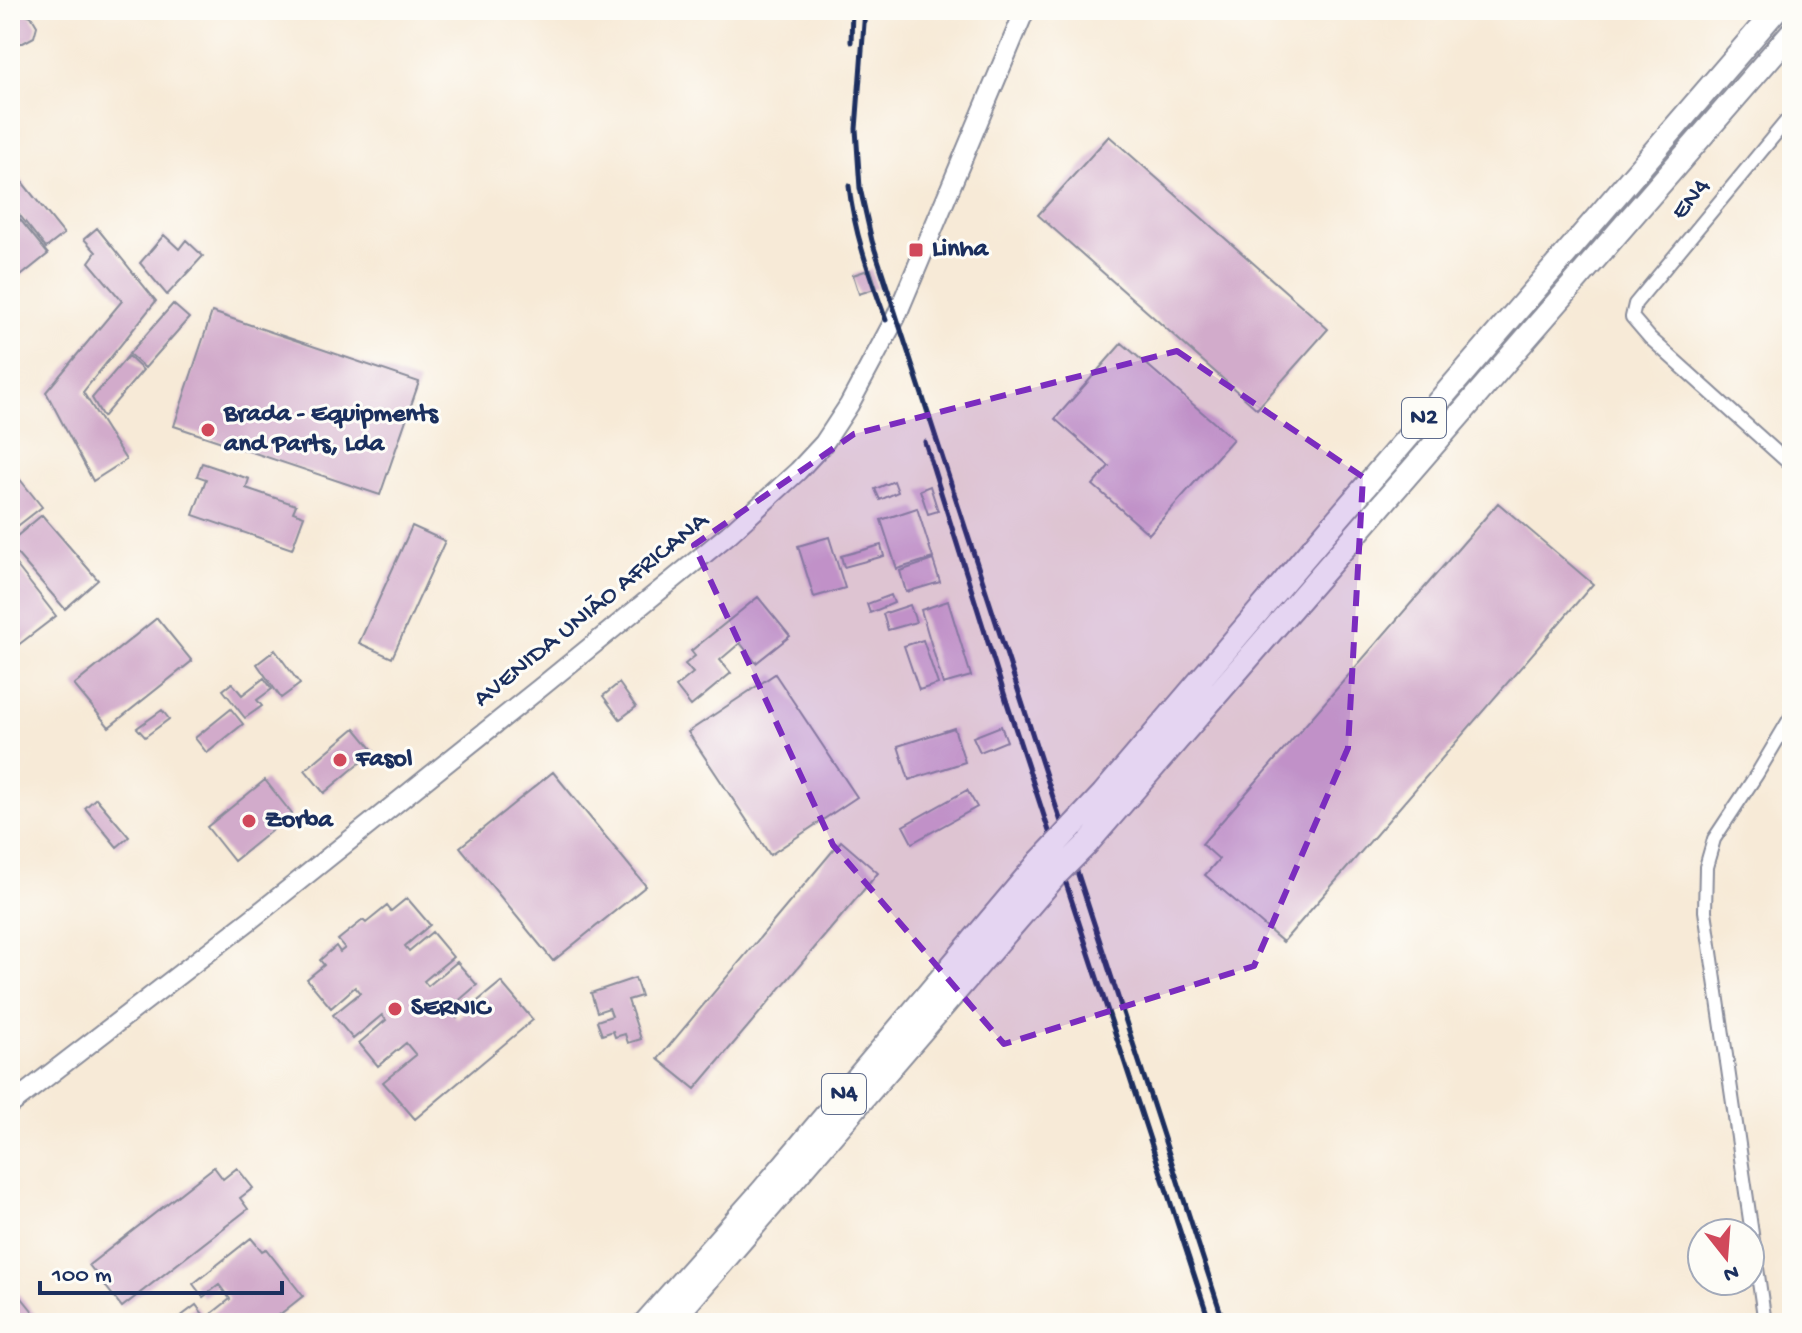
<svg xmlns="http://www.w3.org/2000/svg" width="1802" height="1333" viewBox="0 0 1802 1333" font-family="'Gochi Hand',sans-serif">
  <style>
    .building { fill: #d2abcb }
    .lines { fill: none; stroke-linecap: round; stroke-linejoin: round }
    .minor-casing { stroke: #898c9a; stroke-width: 16 }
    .secondary-casing { stroke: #898c9a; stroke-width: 22 }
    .trunk-casing { stroke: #898c9a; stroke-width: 26 }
    .minor { stroke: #fff; stroke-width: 12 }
    .secondary { stroke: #fff; stroke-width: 18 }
    .trunk { stroke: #fff; stroke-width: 22 }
    .rail { stroke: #1b2f5e; stroke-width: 5 }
    .trunk-bridge-casing { stroke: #898c9a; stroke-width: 26; stroke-linecap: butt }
    .trunk-bridge { stroke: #fff; stroke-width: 22 }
    .marked { fill: #7b2cbf; fill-opacity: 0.2; stroke: #7b2cbf; stroke-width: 6; stroke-dasharray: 16 10; stroke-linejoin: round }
    .poi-dot { fill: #d1495b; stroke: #fdfcf7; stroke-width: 3 }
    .labels { text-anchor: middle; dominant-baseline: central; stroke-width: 6; stroke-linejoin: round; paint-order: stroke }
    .shield { fill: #fdfcf7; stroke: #5f6c8c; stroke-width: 2 }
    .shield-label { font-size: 24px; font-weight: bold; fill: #1b2f5e }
    .street-label { font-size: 26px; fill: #1b2f5e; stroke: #fdfcf7 }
    .poi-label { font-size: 26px; font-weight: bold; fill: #1b2f5e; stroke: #fdfcf7; text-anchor: start }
  </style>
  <rect width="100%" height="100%" fill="#fdfcf7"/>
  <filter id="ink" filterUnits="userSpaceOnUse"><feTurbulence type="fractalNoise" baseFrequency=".0125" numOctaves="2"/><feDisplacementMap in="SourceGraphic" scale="16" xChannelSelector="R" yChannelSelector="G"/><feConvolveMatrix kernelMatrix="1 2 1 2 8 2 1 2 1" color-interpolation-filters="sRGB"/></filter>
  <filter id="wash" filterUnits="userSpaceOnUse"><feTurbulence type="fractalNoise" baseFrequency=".006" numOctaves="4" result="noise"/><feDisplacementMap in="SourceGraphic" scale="32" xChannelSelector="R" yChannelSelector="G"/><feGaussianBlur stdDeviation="1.8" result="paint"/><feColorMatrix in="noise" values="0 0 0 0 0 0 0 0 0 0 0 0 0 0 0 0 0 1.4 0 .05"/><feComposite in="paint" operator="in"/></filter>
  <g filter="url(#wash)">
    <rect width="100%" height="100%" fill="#f7ead7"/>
    <g id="blocks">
      <path class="building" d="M20 12 31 16 37 26 34 37 23 43H17L10 38V17Z
        M1109 136 1328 329 1257 409 1038 215Z
        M10 167 64 234 46 248 10 203Z
        M10 207 48 254 12 283 10 280Z
        M97 228 156 301 83 392 126 460 93 481 46 392 122 301 89 262 96 252 84 239Z
        M164 235 179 249 186 240 203 256 167 295 140 263Z
        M871 269 877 288 859 294 853 275Z
        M173 304 189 318 145 368 129 354Z
        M212 312 419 382 380 495 174 426Z
        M1122 343 1233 439 1149 534 1093 485 1109 466 1055 419Z
        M128 356 143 370 103 417 92 398Z
        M202 463 249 479 246 488 296 505 293 512 304 516 292 549 193 515 206 479 197 476Z
        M10 467 42 507 10 532Z
        M894 481 898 492 880 500 875 489Z
        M930 486 938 511 928 514 920 490Z
        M1498 503 1593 584 1283 942 1205 875 1219 859 1202 844Z
        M917 508 933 558 897 569 881 520Z
        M42 515 98 580 65 609 10 546V542Z
        M412 526 445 541 392 658 359 643Z
        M829 537 845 588 814 597 798 546Z
        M881 545 884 556 844 567 841 556Z
        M10 557 56 616 13 649 10 646Z
        M933 560 940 582 906 592 900 571Z
        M891 595 894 603 870 613 867 604Z
        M758 597 790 636 756 663 740 643 720 660 731 673 691 706 676 687 693 673 685 664 695 656 691 651Z
        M948 601 971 676 943 684 921 610Z
        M910 605 916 622 888 630 883 614Z
        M157 618 192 661 109 727 74 685Z
        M923 640 938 684 919 690 904 646Z
        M275 650 300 684 281 698 257 664Z
        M775 674 857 797 770 855 688 732Z
        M264 678 272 689 257 700 262 706 245 718 223 690 232 683 242 695Z
        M619 683 636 707 620 719 603 696Z
        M231 709 243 724 207 753 195 738Z
        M162 710 169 719 145 737 137 728Z
        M1001 726 1007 741 980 752 973 737Z
        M355 728 374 751 324 793 305 770Z
        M954 728 965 762 909 780 898 746Z
        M553 772 646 886 553 961 460 847Z
        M265 780 292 814 234 861 207 827Z
        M967 790 977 807 912 843 903 826Z
        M96 798 129 837 117 847 85 808Z
        M841 841 878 873 695 1089 658 1059Z
        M407 898 430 925 405 946 409 951 432 932 453 957 424 981 428 986 457 962 477 985 449 1009 457 1018 501 982 533 1020 415 1119 383 1082 416 1055 406 1043 378 1066 359 1043 386 1020 382 1015 353 1039 333 1015 360 993 355 987 331 1008 307 979 324 965 320 960 336 946 340 952 345 948 338 940 363 920 366 923 387 906 391 911Z
        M635 978 641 996 628 1000 641 1039 628 1043 625 1034 615 1037 613 1031 602 1035 597 1021 612 1016 609 1008 597 1012 591 993Z
        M214 1167 223 1179 237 1168 253 1188 240 1198 248 1209 122 1307 89 1265Z
        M251 1238 262 1251 266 1249 303 1296 269 1323H172L196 1305 206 1318 230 1299 219 1285 203 1297 193 1284Z
        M10 1283 42 1323H10Z"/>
    </g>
  </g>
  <g filter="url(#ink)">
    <use href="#blocks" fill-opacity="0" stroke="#898c9a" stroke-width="2"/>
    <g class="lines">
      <defs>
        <path id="minor" d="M1792 114 1635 304 1632 317 1650 338 1792 466
          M1765 1323 1705 911 1706 867 1714 839 1757 774 1792 715"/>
        <path id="secondary" d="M10 1105 250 920 540 688 729 534 798 471 824 443 849 405 896 317 1025 10"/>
        <path id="trunk" d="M1073 826 1103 794 1334 523 1776 10
          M1087 844 1792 32
          M645 1323 762 1191 1039 862
          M670 1323 1057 874"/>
      </defs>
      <use href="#minor" class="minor-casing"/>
      <use href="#secondary" class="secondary-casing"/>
      <use href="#trunk" class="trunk-casing"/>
      <use href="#minor" class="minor"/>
      <use href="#secondary" class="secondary"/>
      <use href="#trunk" class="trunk"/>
      <path class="rail" d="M865 10 856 129 860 188 872 241 1224 1323
        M851 42 852 10
        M849 186C854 233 870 276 886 320
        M925 442 1008 706 1210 1323"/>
      <defs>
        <path id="trunk-bridge" d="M1039 862 1073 826
          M1057 874 1087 844"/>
      </defs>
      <use href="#trunk-bridge" class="trunk-bridge-casing"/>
      <use href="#trunk-bridge" class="trunk-bridge"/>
    </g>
  </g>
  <path class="marked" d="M1177 351 1363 477 1348 748 1254 966 1004 1044 833 845 694 545 854 434Z"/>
  <g class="poi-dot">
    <rect x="908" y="242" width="16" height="16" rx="4"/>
    <circle cx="208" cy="430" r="8"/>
    <circle cx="340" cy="760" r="8"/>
    <circle cx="249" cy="821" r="8"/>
    <circle cx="395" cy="1009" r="8"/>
  </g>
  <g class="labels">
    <g class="shield">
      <rect x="1402" y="398" width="44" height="40" rx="6"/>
      <rect x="822" y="1074" width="44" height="40" rx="6"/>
    </g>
    <g class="shield-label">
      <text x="1424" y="418">N2</text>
      <text x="844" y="1094">N4</text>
    </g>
    <g class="street-label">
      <text transform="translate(1692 200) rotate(-50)">EN4</text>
      <text transform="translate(592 611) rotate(-39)">AVENIDA UNIÃO AFRICANA</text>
    </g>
    <g class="poi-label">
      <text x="932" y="250">Linha</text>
      <text x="224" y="415">Brada - Equipments<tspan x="224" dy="30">and Parts, Lda</tspan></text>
      <text x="356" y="760">Fasol</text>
      <text x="265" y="821">Zorba</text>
      <text x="411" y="1009">SERNIC</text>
    </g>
  </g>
  <rect width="1802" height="1333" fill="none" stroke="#fdfcf7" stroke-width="40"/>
  <g transform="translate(1726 1257) rotate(163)"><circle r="38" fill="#fdfcf7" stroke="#a3aaba" stroke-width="2"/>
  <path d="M0-6L14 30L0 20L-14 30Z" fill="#d1495b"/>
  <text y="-12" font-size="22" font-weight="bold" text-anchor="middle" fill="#1b2f5e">N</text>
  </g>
  <path d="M40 1281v12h242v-12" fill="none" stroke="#1b2f5e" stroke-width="4"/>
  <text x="52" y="1281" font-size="24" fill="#1b2f5e" stroke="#fdfcf7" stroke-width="6" paint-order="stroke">100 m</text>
</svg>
